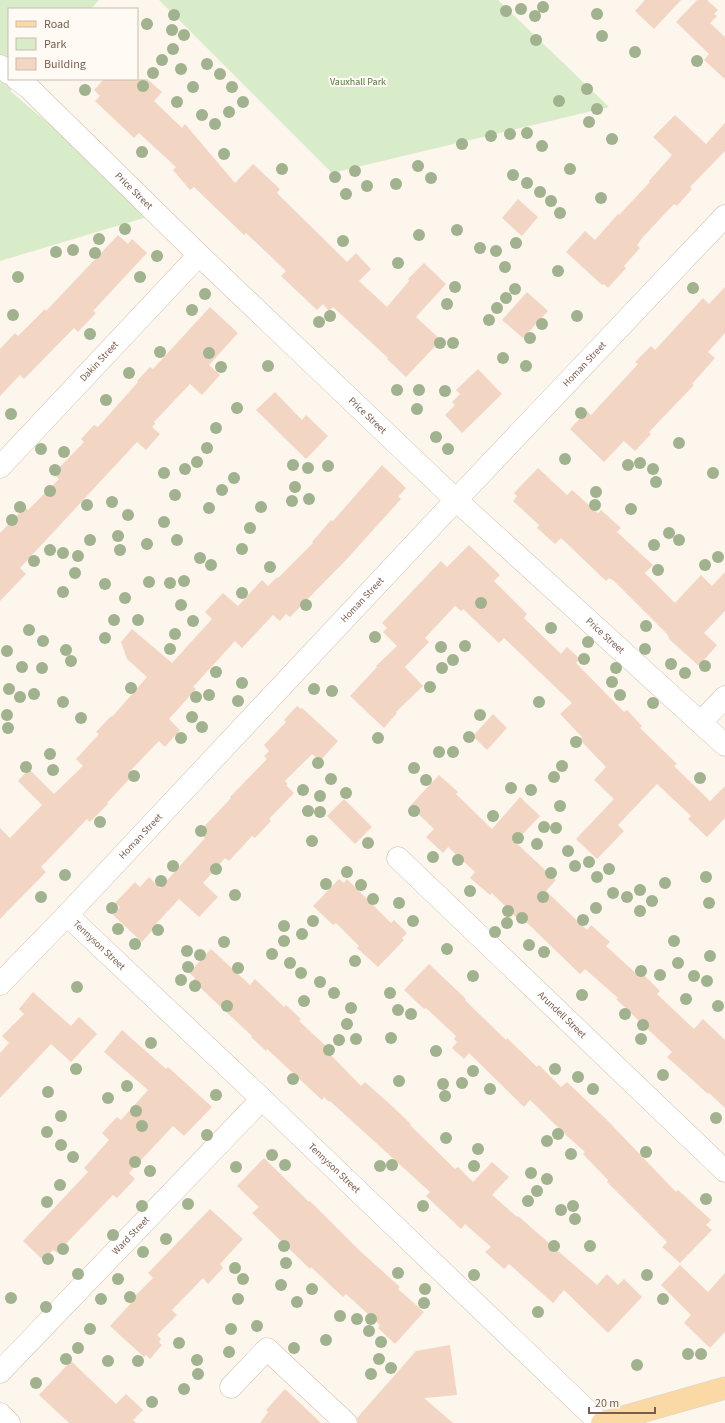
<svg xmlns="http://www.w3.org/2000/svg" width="725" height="1423" viewBox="0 0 725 1423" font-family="'Source Sans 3',sans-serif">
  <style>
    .green { fill: #d8ecc9 }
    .building { fill: #f3d5c3 }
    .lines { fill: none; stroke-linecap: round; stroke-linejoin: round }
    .minor-casing { stroke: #d1beb0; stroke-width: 23 }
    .major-casing { stroke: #dad1cd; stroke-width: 23 }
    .minor { stroke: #fff; stroke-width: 22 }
    .major { stroke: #fbd9a5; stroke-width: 22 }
    .tree { fill: #a0b28e }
    .labels { text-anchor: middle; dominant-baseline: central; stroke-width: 4; stroke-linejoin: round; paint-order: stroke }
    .park-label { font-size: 10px; fill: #537a41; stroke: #fffaf3 }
    .street-label { font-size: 10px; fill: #7a5c4d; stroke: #fffaf3 }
  </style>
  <rect width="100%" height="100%" fill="#fdf6ec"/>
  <path class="green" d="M0 0H99L91 9H9V79H24L10 91 157 214 0 261Z
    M159 0H498L609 107 332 173Z"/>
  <path class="building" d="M645 0H681L654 29 635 11Z
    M697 0H707L718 10 714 14 717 16 710 23 725 37V79L704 60 709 54 676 22Z
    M104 79H147L162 92 154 101 182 128 185 124 235 183 253 164 280 189 277 193 347 262 356 253 371 269 359 281 387 307 409 281 408 279 424 263 446 284 416 317 441 340 406 377 387 359 388 358 333 307 329 311 323 304 317 310 281 276 286 271 246 233 244 235 194 187 190 190 173 170 176 167 139 133 134 138 95 101 100 96 94 90Z
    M675 115 706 144 725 123V151L690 187 692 189 677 206 674 204 643 237 637 245 640 248 624 266 626 268 608 288 604 284 602 285 566 252 585 231 595 240 618 214 619 215 650 182 649 181 672 155 653 137Z
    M518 199 538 217 522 236 502 218Z
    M118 235 128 244 132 239 147 253 93 311 96 313 78 332 74 328 24 379 20 375 0 396V349L15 333 18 336 45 309 46 311Z
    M725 287V333L708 352 715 358 692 384 694 385 649 432 651 434 635 451 624 441 604 462 570 429 587 411 591 415 638 364 635 362 651 346 655 350 703 298 709 304Z
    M527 292 548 311 523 338 502 320Z
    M210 307 238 333 209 365 220 375 202 395 190 384 154 422 155 424 152 427 160 434 146 450 137 442 20 568 26 574 0 601V533L25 507 28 510 59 479 53 474 84 442 81 439 94 425 98 427 138 382 137 381 150 367 153 369Z
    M478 369 502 394 462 433 445 415 455 405 452 402 460 394 456 390Z
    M275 392 302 420 306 415 328 436 306 459 256 410Z
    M382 465 406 488 398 497 401 499 346 560 290 617 286 614 280 621 273 615 242 648 235 641 193 687 196 689 169 719 180 730 165 747 159 741 130 771 134 774 107 803 108 804 90 822 87 819 41 867 46 872 0 919V828L10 838 42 805 18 781 29 769 54 794 83 766 76 759 99 734 96 732 111 716 112 717 147 677 127 659 121 642 132 629 172 663 212 619 205 612 223 593 238 606 262 580 268 586 277 577 278 578 313 543 312 542 331 520 333 521Z
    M538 468 567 495 572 490 598 513 601 510 621 528 617 532 653 565 645 573 675 603 701 575 712 586 725 572V611L704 633 717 645 699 666 670 640 667 634 614 581 609 578 606 581 561 538 555 544 537 528 539 525 513 501 517 496 514 493Z
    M469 545 500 575 494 581 527 614 524 618 561 654 567 647 580 659 576 663 624 712 627 710 642 726 640 728 677 764 674 766 710 801 725 786V818L707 837 688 819 691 816 657 784 618 825 624 831 597 859 576 839 614 799 594 780 606 767 579 739 582 737 560 714 572 703 504 638 499 643 463 609 461 611 455 606 425 638 429 642 405 667 423 686 396 712 397 713 384 728 350 696 377 667 376 666 397 646 383 632 387 628 382 623 441 561 447 567Z
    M297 706 301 709 302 708 338 741 320 761 312 754 285 781 288 784 286 785 294 793 269 819 271 821 255 838 252 836 229 861 225 858 203 883 218 897 199 917 179 899 156 924 157 925 142 942 113 915 120 907 115 903 135 882 140 887 149 877 160 888 205 838 199 832 231 798 230 797 267 759 264 756 269 751 264 745 286 722 284 720Z
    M493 714 507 728 487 750 473 736Z
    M439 775 458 792 456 794 492 829 520 797 540 816 515 842 556 880 546 891 587 930 591 925 610 942 606 946 639 976 642 973 660 991 657 994 694 1029 703 1019 725 1040V1108L709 1093 708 1094 667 1057 672 1052 616 999 618 998 585 969 580 974 521 917 518 919 492 893 490 895 470 878 475 872 448 847 443 853 426 837 434 829 410 806Z
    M344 799 372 827 355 844 327 816Z
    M339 879 344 883 347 879 391 923 394 920 407 933 402 938 404 940 378 967 357 948 359 946 336 923 333 925 313 906Z
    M211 949 250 985 255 979 284 1007 286 1005 301 1019 299 1021 327 1047 325 1049 361 1086 365 1082 392 1106 411 1124 410 1125 455 1169 458 1167 473 1182 492 1162 509 1177 492 1195 517 1217 518 1216 597 1285 607 1274 618 1285 624 1279 642 1297 608 1333 564 1290 553 1303 509 1264 504 1269 485 1252 491 1247 465 1224 461 1229 426 1196 430 1192 330 1101 329 1102 324 1097 322 1100 267 1049 266 1051 251 1037 252 1036 193 981 195 978 189 973Z
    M429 964 466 999 465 1000 473 1008 506 1040 507 1038 537 1067 539 1065 561 1087 567 1082 607 1120 676 1192 678 1190 711 1220 706 1225 712 1230 680 1263 662 1247 667 1242 607 1182 608 1180 583 1154 585 1152 567 1136 530 1100 524 1107 469 1053 464 1059 452 1048 457 1042 454 1039 456 1036 426 1008 424 1009 404 990Z
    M33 992 71 1026 79 1017 97 1034 71 1062 51 1044 0 1098V1053L9 1043 2 1036 24 1014 19 1009Z
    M122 1030 166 1069 168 1067 212 1107 184 1136 173 1126 129 1173 135 1179 117 1198 113 1195 57 1253 53 1250 43 1260 23 1241 88 1172 84 1168 109 1140 102 1133 117 1117 121 1120 148 1090 104 1052Z
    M264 1158 309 1202 310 1201 360 1251 400 1287 398 1289 424 1312 395 1344 378 1328 380 1325 346 1294 343 1297 311 1267 310 1269 252 1213 259 1207 237 1186Z
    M210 1209 243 1239 220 1264 223 1268 208 1284 203 1278 172 1310 177 1315 157 1335 161 1339 159 1342 162 1345 150 1359 146 1355 144 1357 110 1326 133 1301 131 1300 153 1278 148 1273Z
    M680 1265 708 1292 725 1273V1332L710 1348 684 1323 691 1315 661 1285Z
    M450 1345 457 1395 424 1398 453 1423H358L357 1418 416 1351Z
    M71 1361 116 1404 126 1394 143 1410 133 1420 136 1423H69L39 1395Z
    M285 1389 321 1423H260L268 1412 266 1410Z"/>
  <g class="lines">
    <defs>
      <g id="minor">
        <path d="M0 66 9 73"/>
        <path id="s1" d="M17 79 28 87 199 255 456 500 725 745"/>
        <path id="s2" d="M0 467 199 255"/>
        <path d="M701 722 725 697"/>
        <path id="s3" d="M398 858 725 1171"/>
        <path id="s4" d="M67 915 262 1099 600 1423"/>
        <path id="s5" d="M0 984 67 915 456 500 725 216"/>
        <path id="s6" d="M0 1372 262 1099"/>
        <path d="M231 1387 267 1349 346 1423"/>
        <path d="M0 1414 9 1423"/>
      </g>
      <path id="major" d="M602 1423 725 1388"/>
    </defs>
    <use href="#minor" class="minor-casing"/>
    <use href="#major" class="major-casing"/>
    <use href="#minor" class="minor"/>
    <use href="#major" class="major"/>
  </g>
  <g class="tree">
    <circle cx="543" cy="7" r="6"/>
    <circle cx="521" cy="9" r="6"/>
    <circle cx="506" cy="11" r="6"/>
    <circle cx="597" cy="14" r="6"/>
    <circle cx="174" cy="15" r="6"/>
    <circle cx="535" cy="16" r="6"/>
    <circle cx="147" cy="24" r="6"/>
    <circle cx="172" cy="30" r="6"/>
    <circle cx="184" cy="35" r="6"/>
    <circle cx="602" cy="36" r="6"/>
    <circle cx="536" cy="40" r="6"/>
    <circle cx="173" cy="49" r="6"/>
    <circle cx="635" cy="52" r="6"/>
    <circle cx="162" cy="60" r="6"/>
    <circle cx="697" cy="61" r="6"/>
    <circle cx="207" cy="64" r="6"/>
    <circle cx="181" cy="69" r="6"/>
    <circle cx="153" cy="73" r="6"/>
    <circle cx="220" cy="74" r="6"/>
    <circle cx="143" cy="86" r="6"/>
    <circle cx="193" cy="87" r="6"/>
    <circle cx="232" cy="87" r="6"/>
    <circle cx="587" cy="89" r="6"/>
    <circle cx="85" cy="90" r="6"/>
    <circle cx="559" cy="101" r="6"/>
    <circle cx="177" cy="102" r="6"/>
    <circle cx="243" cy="102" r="6"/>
    <circle cx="597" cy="109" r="6"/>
    <circle cx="229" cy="112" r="6"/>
    <circle cx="202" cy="115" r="6"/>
    <circle cx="589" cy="122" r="6"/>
    <circle cx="215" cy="124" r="6"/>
    <circle cx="527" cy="133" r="6"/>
    <circle cx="510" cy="134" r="6"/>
    <circle cx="491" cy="136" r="6"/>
    <circle cx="612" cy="139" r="6"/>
    <circle cx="462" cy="144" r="6"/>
    <circle cx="542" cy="146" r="6"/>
    <circle cx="142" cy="152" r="6"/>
    <circle cx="224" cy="154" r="6"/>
    <circle cx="418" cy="166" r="6"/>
    <circle cx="282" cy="169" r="6"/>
    <circle cx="570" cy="169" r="6"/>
    <circle cx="355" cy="171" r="6"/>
    <circle cx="513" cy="175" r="6"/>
    <circle cx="335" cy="177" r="6"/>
    <circle cx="431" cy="178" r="6"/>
    <circle cx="527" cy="183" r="6"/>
    <circle cx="396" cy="184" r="6"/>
    <circle cx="367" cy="186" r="6"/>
    <circle cx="540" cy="192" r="6"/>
    <circle cx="346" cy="194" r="6"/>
    <circle cx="601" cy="198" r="6"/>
    <circle cx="551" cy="201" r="6"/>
    <circle cx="560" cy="213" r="6"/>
    <circle cx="125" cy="229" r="6"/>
    <circle cx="457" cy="230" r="6"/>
    <circle cx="419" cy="235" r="6"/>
    <circle cx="99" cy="239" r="6"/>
    <circle cx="343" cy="241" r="6"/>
    <circle cx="516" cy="243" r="6"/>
    <circle cx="480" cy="248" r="6"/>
    <circle cx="73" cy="250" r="6"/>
    <circle cx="496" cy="251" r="6"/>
    <circle cx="56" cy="252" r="6"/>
    <circle cx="95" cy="253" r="6"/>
    <circle cx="157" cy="256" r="6"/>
    <circle cx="398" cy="263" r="6"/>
    <circle cx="505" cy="267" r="6"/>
    <circle cx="558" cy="271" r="6"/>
    <circle cx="18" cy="277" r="6"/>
    <circle cx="140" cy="277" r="6"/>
    <circle cx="455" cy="287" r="6"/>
    <circle cx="693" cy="288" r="6"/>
    <circle cx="515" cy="289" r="6"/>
    <circle cx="205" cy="294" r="6"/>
    <circle cx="506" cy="298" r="6"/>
    <circle cx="447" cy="304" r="6"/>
    <circle cx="497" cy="308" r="6"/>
    <circle cx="192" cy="310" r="6"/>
    <circle cx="13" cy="315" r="6"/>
    <circle cx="330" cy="316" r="6"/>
    <circle cx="577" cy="316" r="6"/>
    <circle cx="489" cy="320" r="6"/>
    <circle cx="319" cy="322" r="6"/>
    <circle cx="542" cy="324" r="6"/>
    <circle cx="90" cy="334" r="6"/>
    <circle cx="530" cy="338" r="6"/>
    <circle cx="440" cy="343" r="6"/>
    <circle cx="453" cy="343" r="6"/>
    <circle cx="160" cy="352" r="6"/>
    <circle cx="209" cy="353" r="6"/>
    <circle cx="503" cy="358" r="6"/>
    <circle cx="268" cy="366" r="6"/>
    <circle cx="526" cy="366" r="6"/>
    <circle cx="221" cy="367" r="6"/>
    <circle cx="129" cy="373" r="6"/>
    <circle cx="397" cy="390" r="6"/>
    <circle cx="419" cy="390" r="6"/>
    <circle cx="445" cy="391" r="6"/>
    <circle cx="106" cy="400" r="6"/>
    <circle cx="237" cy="408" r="6"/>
    <circle cx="417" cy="409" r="6"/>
    <circle cx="581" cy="413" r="6"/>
    <circle cx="11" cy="414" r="6"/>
    <circle cx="216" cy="428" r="6"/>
    <circle cx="436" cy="437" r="6"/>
    <circle cx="679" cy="443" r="6"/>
    <circle cx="207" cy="448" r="6"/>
    <circle cx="41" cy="449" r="6"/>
    <circle cx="448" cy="449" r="6"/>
    <circle cx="64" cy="452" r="6"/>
    <circle cx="565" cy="459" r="6"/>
    <circle cx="197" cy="462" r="6"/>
    <circle cx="640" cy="463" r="6"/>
    <circle cx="293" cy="465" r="6"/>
    <circle cx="628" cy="465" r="6"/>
    <circle cx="328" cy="466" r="6"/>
    <circle cx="308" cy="468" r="6"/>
    <circle cx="185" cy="469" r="6"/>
    <circle cx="653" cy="469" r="6"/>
    <circle cx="55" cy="470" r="6"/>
    <circle cx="164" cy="473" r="6"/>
    <circle cx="713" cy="473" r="6"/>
    <circle cx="234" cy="478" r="6"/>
    <circle cx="656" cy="482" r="6"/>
    <circle cx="295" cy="487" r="6"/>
    <circle cx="222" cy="490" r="6"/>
    <circle cx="50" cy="491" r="6"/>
    <circle cx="596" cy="492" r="6"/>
    <circle cx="175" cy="495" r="6"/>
    <circle cx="309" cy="499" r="6"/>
    <circle cx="292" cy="501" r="6"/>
    <circle cx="112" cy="502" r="6"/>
    <circle cx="87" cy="505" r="6"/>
    <circle cx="595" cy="505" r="6"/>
    <circle cx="20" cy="507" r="6"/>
    <circle cx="261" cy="507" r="6"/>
    <circle cx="209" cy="508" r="6"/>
    <circle cx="631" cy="509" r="6"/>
    <circle cx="128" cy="515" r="6"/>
    <circle cx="12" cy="520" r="6"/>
    <circle cx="164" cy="522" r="6"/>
    <circle cx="250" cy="528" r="6"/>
    <circle cx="669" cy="533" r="6"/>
    <circle cx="118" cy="536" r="6"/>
    <circle cx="90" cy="540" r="6"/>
    <circle cx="177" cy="540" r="6"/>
    <circle cx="679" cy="540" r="6"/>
    <circle cx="147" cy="544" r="6"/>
    <circle cx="654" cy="545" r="6"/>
    <circle cx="242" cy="549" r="6"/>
    <circle cx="50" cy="550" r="6"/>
    <circle cx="120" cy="550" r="6"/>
    <circle cx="63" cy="553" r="6"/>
    <circle cx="78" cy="556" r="6"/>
    <circle cx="718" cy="557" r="6"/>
    <circle cx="200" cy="558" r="6"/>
    <circle cx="34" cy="561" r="6"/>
    <circle cx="211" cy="565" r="6"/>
    <circle cx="705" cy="565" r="6"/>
    <circle cx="270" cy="567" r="6"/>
    <circle cx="658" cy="570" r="6"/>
    <circle cx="75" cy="573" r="6"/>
    <circle cx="184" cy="581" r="6"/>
    <circle cx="149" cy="582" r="6"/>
    <circle cx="170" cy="583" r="6"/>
    <circle cx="105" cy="584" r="6"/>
    <circle cx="63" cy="592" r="6"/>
    <circle cx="242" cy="593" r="6"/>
    <circle cx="125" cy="598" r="6"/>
    <circle cx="481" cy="603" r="6"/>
    <circle cx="181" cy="605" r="6"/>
    <circle cx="306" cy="605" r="6"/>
    <circle cx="114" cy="620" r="6"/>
    <circle cx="138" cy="620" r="6"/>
    <circle cx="193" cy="621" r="6"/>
    <circle cx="646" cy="626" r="6"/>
    <circle cx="551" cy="628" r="6"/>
    <circle cx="29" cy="630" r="6"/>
    <circle cx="175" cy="634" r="6"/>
    <circle cx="375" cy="637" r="6"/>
    <circle cx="105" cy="638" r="6"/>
    <circle cx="43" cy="641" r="6"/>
    <circle cx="588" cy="642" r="6"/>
    <circle cx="465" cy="646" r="6"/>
    <circle cx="441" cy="647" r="6"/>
    <circle cx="170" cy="649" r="6"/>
    <circle cx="645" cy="649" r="6"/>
    <circle cx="66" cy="650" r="6"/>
    <circle cx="7" cy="651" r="6"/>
    <circle cx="584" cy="659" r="6"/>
    <circle cx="453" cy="660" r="6"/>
    <circle cx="71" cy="661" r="6"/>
    <circle cx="671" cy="664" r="6"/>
    <circle cx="705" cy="666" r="6"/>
    <circle cx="22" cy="667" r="6"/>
    <circle cx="42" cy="668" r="6"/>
    <circle cx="442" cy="668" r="6"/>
    <circle cx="616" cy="668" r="6"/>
    <circle cx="216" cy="672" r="6"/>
    <circle cx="685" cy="673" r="6"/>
    <circle cx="612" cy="682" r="6"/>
    <circle cx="242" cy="683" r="6"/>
    <circle cx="430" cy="687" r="6"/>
    <circle cx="131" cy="688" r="6"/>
    <circle cx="9" cy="689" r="6"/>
    <circle cx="314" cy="689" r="6"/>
    <circle cx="332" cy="691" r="6"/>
    <circle cx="34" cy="694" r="6"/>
    <circle cx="209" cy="695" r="6"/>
    <circle cx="620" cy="695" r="6"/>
    <circle cx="20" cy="697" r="6"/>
    <circle cx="196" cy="697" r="6"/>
    <circle cx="238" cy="701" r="6"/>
    <circle cx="63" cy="702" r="6"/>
    <circle cx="539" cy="702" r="6"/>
    <circle cx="653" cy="703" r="6"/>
    <circle cx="7" cy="715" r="6"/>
    <circle cx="480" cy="715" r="6"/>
    <circle cx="192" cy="717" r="6"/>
    <circle cx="81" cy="718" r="6"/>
    <circle cx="202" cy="727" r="6"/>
    <circle cx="8" cy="728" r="6"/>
    <circle cx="469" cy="737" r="6"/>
    <circle cx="181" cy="738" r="6"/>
    <circle cx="378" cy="738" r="6"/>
    <circle cx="576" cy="742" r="6"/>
    <circle cx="439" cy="752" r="6"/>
    <circle cx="453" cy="752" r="6"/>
    <circle cx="50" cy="754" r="6"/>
    <circle cx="318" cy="763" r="6"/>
    <circle cx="562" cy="766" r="6"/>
    <circle cx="26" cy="767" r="6"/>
    <circle cx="414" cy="768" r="6"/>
    <circle cx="53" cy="770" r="6"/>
    <circle cx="134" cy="776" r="6"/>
    <circle cx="554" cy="777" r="6"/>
    <circle cx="700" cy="778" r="6"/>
    <circle cx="331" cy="779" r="6"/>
    <circle cx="426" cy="780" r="6"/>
    <circle cx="511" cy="788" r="6"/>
    <circle cx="303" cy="790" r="6"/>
    <circle cx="531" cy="790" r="6"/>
    <circle cx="346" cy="793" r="6"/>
    <circle cx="320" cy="796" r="6"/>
    <circle cx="560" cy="806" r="6"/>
    <circle cx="308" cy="811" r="6"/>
    <circle cx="414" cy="811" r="6"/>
    <circle cx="320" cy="812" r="6"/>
    <circle cx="493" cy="816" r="6"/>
    <circle cx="100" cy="822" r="6"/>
    <circle cx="544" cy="827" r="6"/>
    <circle cx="556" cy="828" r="6"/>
    <circle cx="201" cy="831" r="6"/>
    <circle cx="518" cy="838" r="6"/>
    <circle cx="312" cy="841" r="6"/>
    <circle cx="368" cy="843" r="6"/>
    <circle cx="537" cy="844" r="6"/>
    <circle cx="568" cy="851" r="6"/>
    <circle cx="433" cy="857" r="6"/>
    <circle cx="458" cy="860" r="6"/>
    <circle cx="589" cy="862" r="6"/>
    <circle cx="173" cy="866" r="6"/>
    <circle cx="575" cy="866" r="6"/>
    <circle cx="216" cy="869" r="6"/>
    <circle cx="609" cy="869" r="6"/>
    <circle cx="347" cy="872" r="6"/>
    <circle cx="551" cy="873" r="6"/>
    <circle cx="65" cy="875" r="6"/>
    <circle cx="597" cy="877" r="6"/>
    <circle cx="706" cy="877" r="6"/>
    <circle cx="161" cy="881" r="6"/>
    <circle cx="665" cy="883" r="6"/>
    <circle cx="326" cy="884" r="6"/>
    <circle cx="361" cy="885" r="6"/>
    <circle cx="640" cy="890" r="6"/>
    <circle cx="470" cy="891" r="6"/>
    <circle cx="613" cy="893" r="6"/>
    <circle cx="235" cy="895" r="6"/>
    <circle cx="41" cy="897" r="6"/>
    <circle cx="543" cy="897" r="6"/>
    <circle cx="627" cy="897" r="6"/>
    <circle cx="373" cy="899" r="6"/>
    <circle cx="652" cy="901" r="6"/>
    <circle cx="399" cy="903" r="6"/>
    <circle cx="709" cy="903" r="6"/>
    <circle cx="112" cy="908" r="6"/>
    <circle cx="596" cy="908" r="6"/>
    <circle cx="508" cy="911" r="6"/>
    <circle cx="640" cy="911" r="6"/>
    <circle cx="522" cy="918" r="6"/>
    <circle cx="583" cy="920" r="6"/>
    <circle cx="313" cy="921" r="6"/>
    <circle cx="413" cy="921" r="6"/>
    <circle cx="507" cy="923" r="6"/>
    <circle cx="284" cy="926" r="6"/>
    <circle cx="118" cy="929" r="6"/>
    <circle cx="158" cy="930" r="6"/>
    <circle cx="495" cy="932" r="6"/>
    <circle cx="302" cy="934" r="6"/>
    <circle cx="284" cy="941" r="6"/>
    <circle cx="674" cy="941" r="6"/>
    <circle cx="224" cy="942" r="6"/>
    <circle cx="135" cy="944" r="6"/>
    <circle cx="529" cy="945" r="6"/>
    <circle cx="447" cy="949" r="6"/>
    <circle cx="187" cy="951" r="6"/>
    <circle cx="544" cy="952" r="6"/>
    <circle cx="272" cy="954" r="6"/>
    <circle cx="200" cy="955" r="6"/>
    <circle cx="710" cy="956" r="6"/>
    <circle cx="355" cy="961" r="6"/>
    <circle cx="290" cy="963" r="6"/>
    <circle cx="678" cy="963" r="6"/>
    <circle cx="188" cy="967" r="6"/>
    <circle cx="238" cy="968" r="6"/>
    <circle cx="641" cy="971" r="6"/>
    <circle cx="301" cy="973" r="6"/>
    <circle cx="660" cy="975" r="6"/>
    <circle cx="473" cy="976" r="6"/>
    <circle cx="694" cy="976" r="6"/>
    <circle cx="181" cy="980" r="6"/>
    <circle cx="707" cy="981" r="6"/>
    <circle cx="320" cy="982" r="6"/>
    <circle cx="195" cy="986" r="6"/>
    <circle cx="77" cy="987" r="6"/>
    <circle cx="334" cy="993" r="6"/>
    <circle cx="390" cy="993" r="6"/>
    <circle cx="582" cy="995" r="6"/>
    <circle cx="686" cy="999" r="6"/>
    <circle cx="304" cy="1001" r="6"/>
    <circle cx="227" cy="1006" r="6"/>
    <circle cx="718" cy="1006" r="6"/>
    <circle cx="351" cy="1008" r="6"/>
    <circle cx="398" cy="1010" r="6"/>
    <circle cx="411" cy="1014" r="6"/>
    <circle cx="625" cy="1014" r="6"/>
    <circle cx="347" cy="1024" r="6"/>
    <circle cx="643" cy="1025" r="6"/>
    <circle cx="391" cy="1038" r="6"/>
    <circle cx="356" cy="1039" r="6"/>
    <circle cx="641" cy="1039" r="6"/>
    <circle cx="339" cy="1040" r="6"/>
    <circle cx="151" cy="1043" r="6"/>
    <circle cx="329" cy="1050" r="6"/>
    <circle cx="436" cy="1051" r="6"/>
    <circle cx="76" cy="1069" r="6"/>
    <circle cx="555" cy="1069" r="6"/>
    <circle cx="473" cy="1071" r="6"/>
    <circle cx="663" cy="1075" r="6"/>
    <circle cx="578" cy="1077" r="6"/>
    <circle cx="293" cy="1079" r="6"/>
    <circle cx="399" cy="1081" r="6"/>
    <circle cx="462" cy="1083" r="6"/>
    <circle cx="443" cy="1084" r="6"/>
    <circle cx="127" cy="1086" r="6"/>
    <circle cx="490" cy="1089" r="6"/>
    <circle cx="593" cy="1089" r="6"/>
    <circle cx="48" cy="1092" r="6"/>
    <circle cx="216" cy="1095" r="6"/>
    <circle cx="445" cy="1096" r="6"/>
    <circle cx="108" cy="1098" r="6"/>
    <circle cx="136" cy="1111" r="6"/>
    <circle cx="61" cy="1116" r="6"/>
    <circle cx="716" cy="1118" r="6"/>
    <circle cx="142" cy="1126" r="6"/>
    <circle cx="47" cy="1132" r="6"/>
    <circle cx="558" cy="1134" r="6"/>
    <circle cx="207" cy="1135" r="6"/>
    <circle cx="446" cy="1138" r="6"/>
    <circle cx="547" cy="1141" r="6"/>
    <circle cx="61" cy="1145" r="6"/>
    <circle cx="478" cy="1149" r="6"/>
    <circle cx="646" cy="1152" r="6"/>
    <circle cx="571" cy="1154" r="6"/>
    <circle cx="272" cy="1155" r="6"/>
    <circle cx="73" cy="1157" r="6"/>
    <circle cx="135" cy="1162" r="6"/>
    <circle cx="285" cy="1165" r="6"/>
    <circle cx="392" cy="1165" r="6"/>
    <circle cx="380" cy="1166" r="6"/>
    <circle cx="474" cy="1166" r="6"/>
    <circle cx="236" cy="1167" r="6"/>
    <circle cx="150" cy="1171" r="6"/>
    <circle cx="531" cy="1173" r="6"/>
    <circle cx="547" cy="1179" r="6"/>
    <circle cx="60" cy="1185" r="6"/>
    <circle cx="537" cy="1191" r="6"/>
    <circle cx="706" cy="1199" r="6"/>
    <circle cx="528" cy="1201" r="6"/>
    <circle cx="47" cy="1202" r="6"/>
    <circle cx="188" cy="1204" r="6"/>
    <circle cx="142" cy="1206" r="6"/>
    <circle cx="423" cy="1206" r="6"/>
    <circle cx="573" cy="1206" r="6"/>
    <circle cx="561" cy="1210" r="6"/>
    <circle cx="575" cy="1219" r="6"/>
    <circle cx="113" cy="1235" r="6"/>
    <circle cx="166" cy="1239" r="6"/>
    <circle cx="284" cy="1246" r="6"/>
    <circle cx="554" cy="1246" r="6"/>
    <circle cx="590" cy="1246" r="6"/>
    <circle cx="63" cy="1249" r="6"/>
    <circle cx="143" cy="1252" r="6"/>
    <circle cx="48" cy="1259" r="6"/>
    <circle cx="286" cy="1263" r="6"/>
    <circle cx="235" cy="1268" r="6"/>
    <circle cx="398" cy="1273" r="6"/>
    <circle cx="78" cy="1274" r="6"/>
    <circle cx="474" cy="1275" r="6"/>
    <circle cx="647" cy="1275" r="6"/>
    <circle cx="118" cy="1279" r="6"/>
    <circle cx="243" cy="1279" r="6"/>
    <circle cx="281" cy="1285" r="6"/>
    <circle cx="312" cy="1289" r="6"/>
    <circle cx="425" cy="1289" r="6"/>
    <circle cx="130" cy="1297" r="6"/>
    <circle cx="11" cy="1298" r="6"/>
    <circle cx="101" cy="1299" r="6"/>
    <circle cx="238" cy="1299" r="6"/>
    <circle cx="663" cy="1299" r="6"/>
    <circle cx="297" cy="1302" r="6"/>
    <circle cx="424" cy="1303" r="6"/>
    <circle cx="46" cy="1307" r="6"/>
    <circle cx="538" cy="1312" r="6"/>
    <circle cx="340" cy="1316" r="6"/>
    <circle cx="357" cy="1319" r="6"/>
    <circle cx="371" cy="1319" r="6"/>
    <circle cx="257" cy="1326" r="6"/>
    <circle cx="90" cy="1329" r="6"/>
    <circle cx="231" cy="1329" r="6"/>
    <circle cx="369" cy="1331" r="6"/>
    <circle cx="326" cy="1340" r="6"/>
    <circle cx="381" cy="1342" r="6"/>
    <circle cx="179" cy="1343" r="6"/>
    <circle cx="78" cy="1348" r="6"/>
    <circle cx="294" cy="1348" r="6"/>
    <circle cx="229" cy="1352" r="6"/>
    <circle cx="688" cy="1354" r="6"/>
    <circle cx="701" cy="1354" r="6"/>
    <circle cx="66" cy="1359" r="6"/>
    <circle cx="379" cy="1359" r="6"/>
    <circle cx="197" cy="1360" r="6"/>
    <circle cx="108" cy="1361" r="6"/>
    <circle cx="138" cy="1361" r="6"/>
    <circle cx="637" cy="1365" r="6"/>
    <circle cx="391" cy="1368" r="6"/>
    <circle cx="198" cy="1374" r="6"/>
    <circle cx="371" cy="1374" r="6"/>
    <circle cx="36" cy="1383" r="6"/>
    <circle cx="184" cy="1389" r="6"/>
    <circle cx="152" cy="1402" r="6"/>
  </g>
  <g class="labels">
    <g class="park-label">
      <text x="358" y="82">Vauxhall Park</text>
    </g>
    <g class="street-label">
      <text stroke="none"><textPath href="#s1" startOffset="162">Price Street</textPath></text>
      <text stroke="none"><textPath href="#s2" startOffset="145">Dakin Street</textPath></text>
      <text stroke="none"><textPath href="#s5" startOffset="852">Homan Street</textPath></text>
      <text stroke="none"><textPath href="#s1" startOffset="486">Price Street</textPath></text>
      <text stroke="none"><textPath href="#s5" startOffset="528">Homan Street</textPath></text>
      <text stroke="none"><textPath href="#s1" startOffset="810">Price Street</textPath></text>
      <text stroke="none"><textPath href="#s5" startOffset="204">Homan Street</textPath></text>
      <text stroke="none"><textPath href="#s4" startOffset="44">Tennyson Street</textPath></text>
      <text stroke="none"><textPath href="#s3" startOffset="227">Arundell Street</textPath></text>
      <text stroke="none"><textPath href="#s4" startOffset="368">Tennyson Street</textPath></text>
      <text stroke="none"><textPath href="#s6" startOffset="189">Ward Street</textPath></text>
    </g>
  </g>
  <rect x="8" y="8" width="130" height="72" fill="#fffaf3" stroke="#cabbb1"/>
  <rect x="16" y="21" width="20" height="6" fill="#fbd9a5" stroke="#cabbb1"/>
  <text x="44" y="28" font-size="12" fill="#7a5c4d">Road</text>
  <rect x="16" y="38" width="20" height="12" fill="#d8ecc9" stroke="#cabbb1"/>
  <text x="44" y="48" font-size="12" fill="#7a5c4d">Park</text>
  <rect x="16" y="58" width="20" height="12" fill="#f3d5c3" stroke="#cabbb1"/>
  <text x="44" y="68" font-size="12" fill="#7a5c4d">Building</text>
  <path d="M589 1407v6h66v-6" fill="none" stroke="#7a5c4d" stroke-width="2"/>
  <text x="595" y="1407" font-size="12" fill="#7a5c4d" stroke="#fffaf3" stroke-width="3" paint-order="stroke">20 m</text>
</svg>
